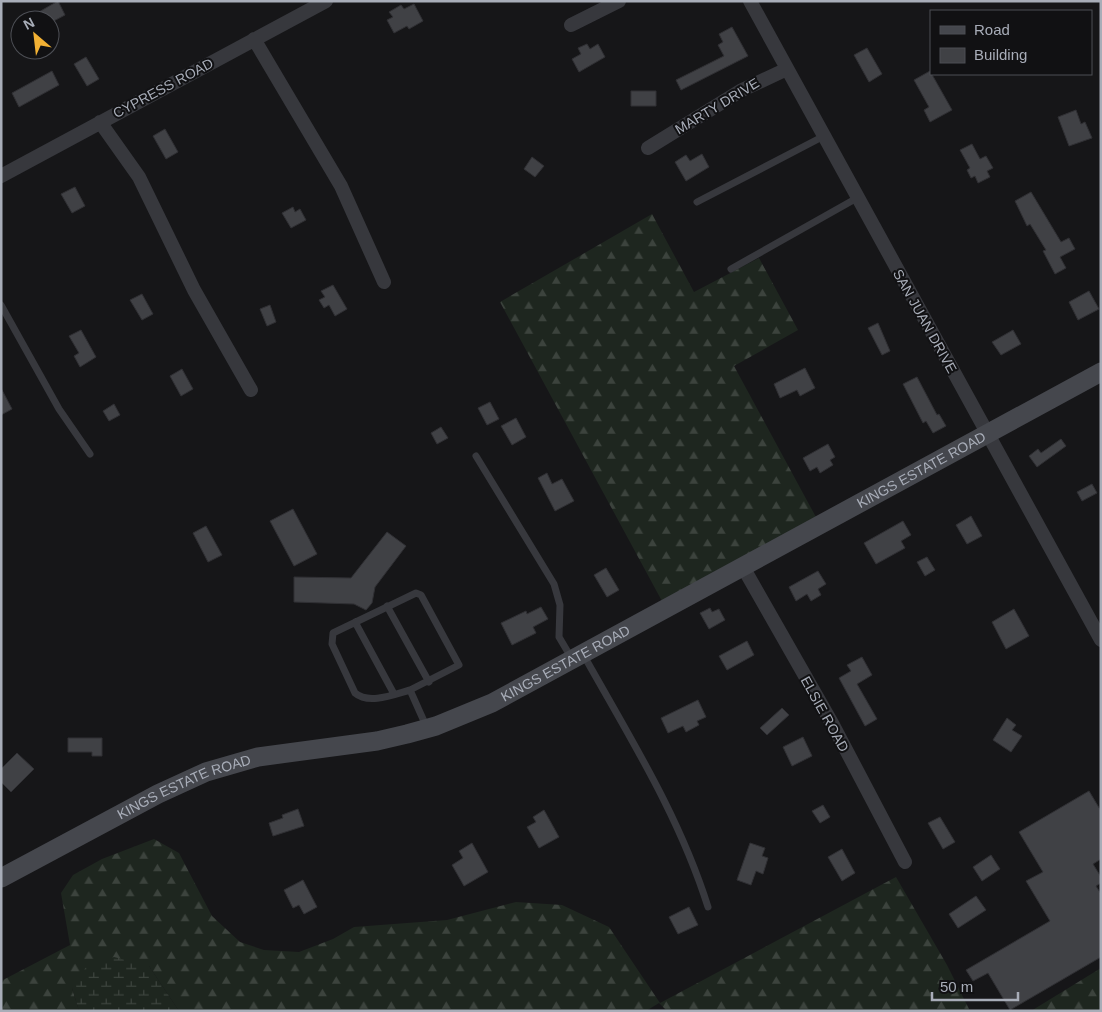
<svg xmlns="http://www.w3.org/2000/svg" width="1102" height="1012" viewBox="0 0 1102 1012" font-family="Arial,sans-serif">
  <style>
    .forest { fill: url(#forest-firs) }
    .wetland { fill: url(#wetland-marsh) }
    .building { fill: #404145; stroke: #303034 }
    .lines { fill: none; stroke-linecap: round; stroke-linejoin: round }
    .lane { stroke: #37383d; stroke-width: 7 }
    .street { stroke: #37383d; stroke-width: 14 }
    .secondary { stroke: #45474d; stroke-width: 19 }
    .labels { text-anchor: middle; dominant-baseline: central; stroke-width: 4; stroke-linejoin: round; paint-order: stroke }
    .street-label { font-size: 14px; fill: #a8adb8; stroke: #111113 }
  </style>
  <defs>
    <pattern id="forest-firs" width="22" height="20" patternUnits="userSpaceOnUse" patternTransform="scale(1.25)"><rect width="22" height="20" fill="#1e261f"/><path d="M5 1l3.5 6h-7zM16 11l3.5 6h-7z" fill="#3c433d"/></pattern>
    <pattern id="wetland-marsh" width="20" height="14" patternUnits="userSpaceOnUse" patternTransform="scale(1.25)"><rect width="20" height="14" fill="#1e261f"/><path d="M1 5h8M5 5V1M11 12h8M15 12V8" fill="none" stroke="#3c433d"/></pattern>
  </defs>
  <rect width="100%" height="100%" fill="#161618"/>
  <path class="forest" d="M652 214 694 292 759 258 798 330 734 366 817 519 663 603 500 302Z
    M154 839 179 853 212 916 240 942 264 950 299 952 333 939 354 927 447 920 516 902 562 905 609 927 660 1003 896 877 947 965 970 1011H667L659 1003 646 1011H179L149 966 72 988 79 1011H1V981L70 945 61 893 73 875 102 859Z
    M1101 968V1011H1031Z"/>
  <path class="wetland" d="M114 957 149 966 179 1011H79L72 988 86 967Z"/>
  <path class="building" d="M58 1 65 15 50 23V20H25Z
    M414 4 423 21 409 29 407 26 394 33 387 20 393 17 389 12 401 5 404 9Z
    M732 27 748 56 681 90 676 80 724 56 718 45 723 42 719 34Z
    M587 44 590 49 598 44 605 57 579 72 572 59 581 54 578 48Z
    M867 48 882 74 869 82 854 55Z
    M86 57 99 79 87 86 74 64Z
    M52 71 59 85 19 107 12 93Z
    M930 71 952 110 930 122 924 110 929 107 914 80Z
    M631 91H656V106H631Z
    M1076 110 1081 124 1085 122 1092 138 1069 146 1058 117Z
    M165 129 178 152 166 159 153 136Z
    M972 144 980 159 986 156 993 168 987 171 990 177 978 183 975 176 971 178 967 170 970 168 960 150Z
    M702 154 709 167 686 181 675 162 686 155 690 161Z
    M532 157 544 166 535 177 524 169Z
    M75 187 85 206 72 213 61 194Z
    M1031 192 1061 242 1069 238 1075 249 1060 257 1066 268 1055 274 1043 251 1046 250 1030 224 1027 226 1015 201Z
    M293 207 295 212 300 209 306 220 291 228 282 213Z
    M333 285 347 309 335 316 329 305 324 308 319 300 325 297 321 291Z
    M1089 291 1099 309 1078 320 1069 302Z
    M142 294 153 314 142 320 130 300Z
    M270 305 276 322 267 326 260 309Z
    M878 323 890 351 882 355 868 328Z
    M81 330 96 357 80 367 74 356 79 353 69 336Z
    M1013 330 1021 344 1001 355 992 342Z
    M805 368 815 388 800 396 797 390 780 398 774 384Z
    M182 369 193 389 181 396 170 376Z
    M917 377 937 415 939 414 946 426 933 433 926 421 923 423 903 384Z
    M1 388 12 409 1 415Z
    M490 402 499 419 487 425 478 408Z
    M114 404 120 415 109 421 103 411Z
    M516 418 526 437 512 445 501 426Z
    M441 427 448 438 437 444 431 433Z
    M1061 439 1066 446 1037 467 1029 456 1038 449 1041 453Z
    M828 444 835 457 830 460 833 465 820 473 817 467 810 471 803 458Z
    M547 473 552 484 562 479 574 501 555 511 538 478Z
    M1092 484 1097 493 1082 501 1077 492Z
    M293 509 317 554 294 566 270 521Z
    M971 516 982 536 967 544 956 525Z
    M903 521 911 535 901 541 905 548 876 564 864 543Z
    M206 526 222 555 208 562 193 533Z
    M387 532 406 546 375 587 372 603 366 610 354 604 294 602V577L351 578Z
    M927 557 935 570 925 576 917 562Z
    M606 568 619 590 607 597 594 575Z
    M818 571 826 584 818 589 821 595 811 601 807 594 796 601 789 587Z
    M541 607 548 619 533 627 536 633 512 645 501 623 526 611 527 614Z
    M710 608 712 612 719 609 725 620 709 629 700 613Z
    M1014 609 1029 636 1006 649 992 622Z
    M747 641 754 655 727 670 719 656Z
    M862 657 872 675 857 684 877 719 865 726 839 678 851 671 847 665Z
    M698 700 706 717 697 721 699 725 686 732 683 726 668 733 661 718Z
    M782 708 789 715 767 735 760 728Z
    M1007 718 1016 725 1012 730 1022 736 1011 752 993 740Z
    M803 737 812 756 792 766 783 747Z
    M68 738H102V756H92V752H68Z
    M17 753 34 769 11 792 1 782V769Z
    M1089 791 1101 811V859L1093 864 1101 877V883L1096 886 1101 894V957L1010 1010 988 973 973 981 966 970 1050 921 1026 881 1043 872 1019 832Z
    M823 805 830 817 820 823 812 811Z
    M298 809 304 826 273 836 269 823 283 818 282 815Z
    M544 810 559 837 539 848 527 827 536 822 533 817Z
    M940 817 955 842 943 849 928 823Z
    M472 843 488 872 464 886 452 865 463 858 459 851Z
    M750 843 765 848 762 856 768 858 763 874 756 871 751 885 737 880Z
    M842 849 855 873 842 881 828 857Z
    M991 855 1000 869 982 881 973 867Z
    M303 880 317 907 304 914 299 905 293 908 284 890Z
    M976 896 986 910 958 928 949 914Z
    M689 907 698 925 678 934 669 917Z"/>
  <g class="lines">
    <path class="lane" d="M697 202 824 136
      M731 269 857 198
      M1 305 59 409 90 454
      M476 456 554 584 560 605 559 637 572 659
      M387 606 429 682
      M355 622 394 694
      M583 654C630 738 679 815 708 907
      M410 690C395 694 369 705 355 693L332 644 333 633 416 593 421 595 459 665 410 690 427 728"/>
    <path class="street" d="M750 1 1101 640
      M571 25 619 1
      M254 39 341 186 384 282
      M100 122 139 177 194 290 251 390
      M648 148 742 90 787 69
      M1 176 326 1
      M743 567 833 725 905 862"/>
    <path class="secondary" id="s1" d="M1 878 158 794 206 772 258 757 377 741 407 734 436 726 492 703 1101 372"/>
  </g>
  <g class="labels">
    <g class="street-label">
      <text transform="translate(163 88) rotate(-28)">CYPRESS ROAD</text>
      <text transform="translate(717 106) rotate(-31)">MARTY DRIVE</text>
      <text transform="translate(925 321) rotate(61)">SAN JUAN DRIVE</text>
      <text stroke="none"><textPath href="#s1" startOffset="1015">KINGS ESTATE ROAD</textPath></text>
      <text stroke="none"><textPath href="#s1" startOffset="610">KINGS ESTATE ROAD</textPath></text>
      <text transform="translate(825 714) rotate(61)">ELSIE ROAD</text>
      <text stroke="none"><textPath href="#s1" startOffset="205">KINGS ESTATE ROAD</textPath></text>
    </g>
  </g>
  <rect width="1102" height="1012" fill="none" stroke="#a8adb8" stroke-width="5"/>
  <rect x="930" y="10" width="162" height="65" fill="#111113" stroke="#4d4f55"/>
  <rect x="940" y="26" width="25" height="8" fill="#45474d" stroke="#4d4f55"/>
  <text x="974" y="35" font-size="15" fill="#a8adb8">Road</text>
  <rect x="940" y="48" width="25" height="15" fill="#404145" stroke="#4d4f55"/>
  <text x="974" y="60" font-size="15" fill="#a8adb8">Building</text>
  <g transform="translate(35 35) rotate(332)"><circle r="24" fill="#111113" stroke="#4d4f55"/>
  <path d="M0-4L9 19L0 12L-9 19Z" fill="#f2b134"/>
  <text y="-8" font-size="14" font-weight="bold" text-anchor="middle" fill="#a8adb8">N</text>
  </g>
  <path d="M932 992v8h86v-8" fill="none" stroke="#a8adb8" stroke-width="2.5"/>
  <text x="940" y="992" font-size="15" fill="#a8adb8" stroke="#111113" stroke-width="4" paint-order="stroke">50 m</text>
</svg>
